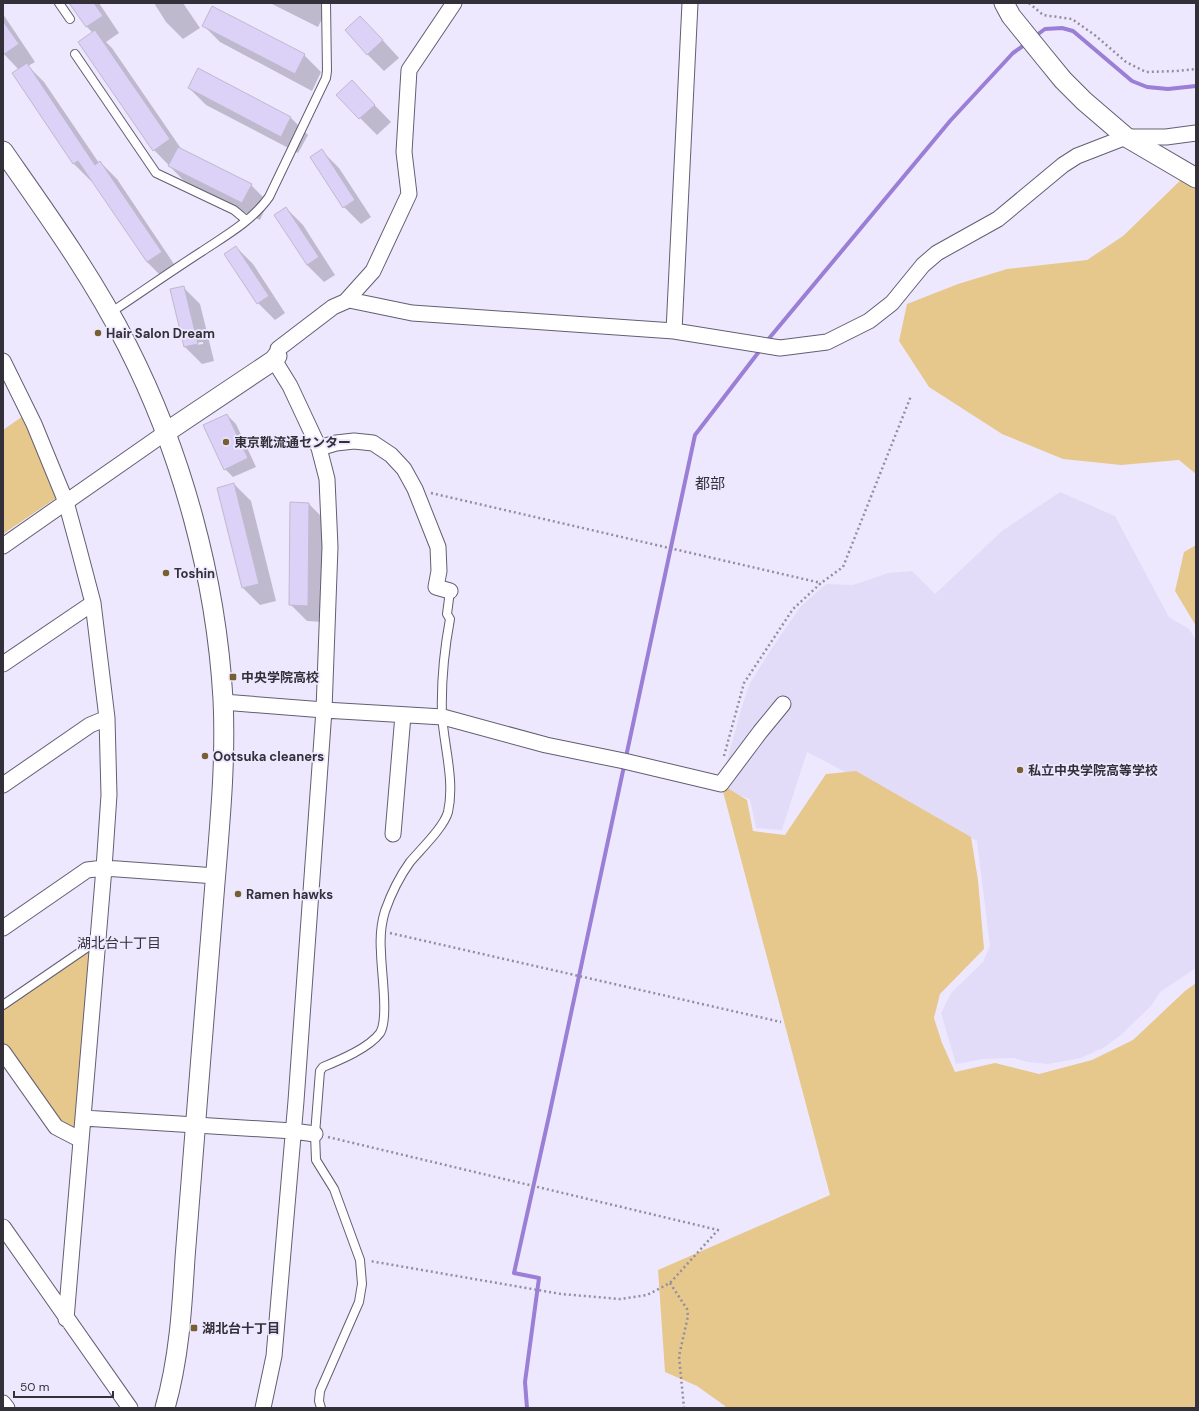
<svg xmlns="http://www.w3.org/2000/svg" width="1199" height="1411" viewBox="0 0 1199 1411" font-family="'DM Sans','Noto Sans JP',sans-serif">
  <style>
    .built { fill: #e3dcf9 }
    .green { fill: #e6c88c }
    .shadow { fill: #0003; fill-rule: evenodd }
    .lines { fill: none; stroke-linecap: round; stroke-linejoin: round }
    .stream { stroke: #9b7ed5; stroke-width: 4 }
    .building { fill: #dcd1f6; stroke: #bfb9cf }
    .service-casing { stroke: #645e71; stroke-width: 10 }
    .minor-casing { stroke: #645e71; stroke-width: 17 }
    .tertiary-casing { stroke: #645e71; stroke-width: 21 }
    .path { stroke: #938e9f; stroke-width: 2.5; stroke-dasharray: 2 3; stroke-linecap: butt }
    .service { stroke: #fff; stroke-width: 8 }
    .minor { stroke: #fff; stroke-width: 15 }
    .tertiary { stroke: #fff; stroke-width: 19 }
    .poi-dot { fill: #775f30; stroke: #eee8ff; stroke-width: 1.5 }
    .labels { text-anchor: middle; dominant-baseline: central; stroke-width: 3.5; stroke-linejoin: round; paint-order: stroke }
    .poi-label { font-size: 13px; font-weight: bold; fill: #333039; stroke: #eee8ff; text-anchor: start }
    .neighbourhood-label { font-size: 14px; fill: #333039; stroke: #eee8ff }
    .quarter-label { font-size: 15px; fill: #333039; stroke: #eee8ff }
  </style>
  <rect width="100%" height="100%" fill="#eee8ff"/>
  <path class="built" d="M1060 492 1115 516 1169 617 1189 629 1196 640V968L1160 992 1151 1006 1122 1034 1105 1047 1081 1058 1048 1064 1028 1062 1013 1058 983 1059 956 1064 941 1013 951 993 983 962 990 946 977 841 807 752 782 830 756 828 750 799 719 789 743 703 750 683 772 648 801 606 826 584 853 585 888 573 912 571 935 594 1002 531Z"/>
  <path class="green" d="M1187 174 1196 178V474L1179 460 1121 465 1063 459 1002 434 929 387 899 341 907 304 958 284 1007 269 1087 260 1123 236Z
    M23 416 56 498 3 534V430Z
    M1196 545V626L1175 591 1184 552Z
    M856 771 971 837 978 880 984 949 940 994 934 1018 942 1043 955 1072 995 1063 1039 1074 1092 1060 1133 1040 1185 991 1196 983V1408H725V1406L697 1386 665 1372 658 1270 830 1195 721 784 747 800 753 831 785 835 826 774Z
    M99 939 81 1140 56 1127 3 1052V1005Z"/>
  <path class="shadow" d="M71 3H99L119 33 106 42 112 48 182 150 251 185 268 202 260 220 186 183 154 150 93 33 87 27Z
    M154 3H183L200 28 183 39 166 22Z
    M270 3H321L327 9 318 27Z
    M212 7 304 55 321 72 312 91 220 42 203 25Z
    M3 14 35 62 28 66 44 82 99 163 100 162 117 179 178 270 164 279 147 262 92 180 91 181 74 164 13 74 19 70 3 53Z
    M377 34 399 58 384 71 367 54Z
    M199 69 291 118 308 135 298 153 206 105 189 88Z
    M352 82 391 122 377 135 360 118Z
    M322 151 339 168 371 217 361 224 344 207Z
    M286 208 303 225 335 275 324 282 307 265Z
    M236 247 253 264 285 313 275 320 258 303Z
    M183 287 200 304 214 361 202 364 185 347ZM203 342V344L195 345V343Z
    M227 415 236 424 256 467 233 477 225 469Z
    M234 484 251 501 276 601 260 605 243 588Z
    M309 504 326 521 324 622 307 621 290 604Z"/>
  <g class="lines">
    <path class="stream" d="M1034 37 1045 29 1062 28 1073 31 1132 81 1147 87 1168 89 1196 86
      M766 342 950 121 1013 53 1027 43
      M527 1408 525 1382 539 1278 514 1273 549 1116 695 435 761 349"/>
  </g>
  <path class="building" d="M69 3H94L103 16 86 27Z
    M212 6 305 54 295 74 202 26Z
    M360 16 383 40 367 55 345 30Z
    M3 21 19 44 3 55Z
    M95 30 170 139 153 151 78 42Z
    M27 63 95 165 100 161 162 252 147 262 78 161 73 164 12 73Z
    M198 68 291 117 281 137 188 88Z
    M352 80 375 105 359 119 336 95Z
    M178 147 252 184 242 203 168 166Z
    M322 149 355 200 343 208 310 157Z
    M286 207 319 257 307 265 274 215Z
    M236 246 269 296 257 304 224 254Z
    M184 286 198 344 184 347 170 289Z
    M227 414 248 458 224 470 203 425Z
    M234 483 259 584 242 588 217 488Z
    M290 502 309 503 308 606 289 605Z"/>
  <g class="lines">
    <defs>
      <path id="service" d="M59 3 70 19
        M75 54 156 173 234 210 246 220
        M110 313C140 293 170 272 201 252 225 236 252 221 269 197L326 78 327 71 326 3
        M3 1005 98 940
        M321 1408 319 1401 320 1391 359 1302 362 1284 360 1260 334 1189 316 1160 315 1134 320 1071 323 1067C340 1060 369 1048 380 1033 389 1019 381 970 381 952 380 939 381 924 385 911 391 894 400 876 410 862 421 849 444 827 448 812 455 781 444 746 442 715 441 683 444 651 450 619L447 614 450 591"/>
      <path id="minor" d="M346 301 373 271 409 194 404 152 409 70 454 3
        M674 331 690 3
        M277 356 278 349 333 307 349 300 412 313 674 331 780 348 827 342 869 321 892 303 923 265 937 253 998 219 1063 165 1077 156 1126 137H1166L1196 133
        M3 361 34 424 66 502 78 546 93 603 107 718 109 795 104 868 66 1319
        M319 448 336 443 354 441 373 443 391 455 404 469 415 489 438 547 439 571 436 587 450 591
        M3 546 165 433
        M3 664 93 603
        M223 702 324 710 443 717 546 745 624 761 721 784 760 732 783 704
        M3 785 90 725 107 718
        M393 834 403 715
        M3 928 87 870 104 868 216 876
        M3 1052 56 1127 81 1140
        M83 1118 293 1131 315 1134
        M3 1227 130 1408
        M3 1403 7 1408
        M263 1408 274 1356 296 1101 324 710 330 547 327 479 319 448 290 386 274 360"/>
      <path id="tertiary" d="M1004 3 1011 16 1045 58 1063 80 1084 101 1126 137 1196 178
        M3 151C47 214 92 276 127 345 182 453 216 578 223 699 226 761 220 822 215 883 210 949 204 1015 199 1081 194 1140 190 1199 185 1258 182 1309 179 1359 165 1408
        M165 433 274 360 277 356"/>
    </defs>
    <use href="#service" class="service-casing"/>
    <use href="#minor" class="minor-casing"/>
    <use href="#tertiary" class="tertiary-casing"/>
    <path class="path" d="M1029 3 1043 15 1072 19 1096 36 1126 62 1146 72 1176 71 1196 69
      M431 493 821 583
      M724 756 744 683 793 609 821 583 843 567 911 396
      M390 933 781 1022
      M328 1137 718 1230 670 1283 647 1295 620 1299 561 1294 370 1261
      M670 1283 687 1309 688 1316 679 1356 684 1408"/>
    <use href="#service" class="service"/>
    <use href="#minor" class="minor"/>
    <use href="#tertiary" class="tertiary"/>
  </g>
  <g class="poi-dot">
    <circle cx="98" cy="333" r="4"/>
    <circle cx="226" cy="442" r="4"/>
    <circle cx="166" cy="573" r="4"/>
    <rect x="229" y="673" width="8" height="8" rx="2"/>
    <circle cx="205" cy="756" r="4"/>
    <circle cx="1020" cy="770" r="4"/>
    <circle cx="238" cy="894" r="4"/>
    <rect x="190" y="1324" width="8" height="8" rx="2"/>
  </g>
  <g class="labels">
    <g class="poi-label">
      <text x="106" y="333">Hair Salon Dream</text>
      <text x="234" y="442">東京靴流通センター</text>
      <text x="174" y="573">Toshin</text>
      <text x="241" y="677">中央学院高校</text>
      <text x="213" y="756">Ootsuka cleaners</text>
      <text x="1028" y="770">私立中央学院高等学校</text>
      <text x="246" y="894">Ramen hawks</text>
      <text x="202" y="1328">湖北台十丁目</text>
    </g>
    <g class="neighbourhood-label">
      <text x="119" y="943">湖北台十丁目</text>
    </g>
    <g class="quarter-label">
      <text x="710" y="484">都部</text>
    </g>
  </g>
  <rect width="1199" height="1411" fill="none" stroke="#333039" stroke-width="8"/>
  <path d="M14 1391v6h99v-6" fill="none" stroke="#333039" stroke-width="2"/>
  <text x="20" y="1391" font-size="12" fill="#333039" stroke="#eee8ff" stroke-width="3" paint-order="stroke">50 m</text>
</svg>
